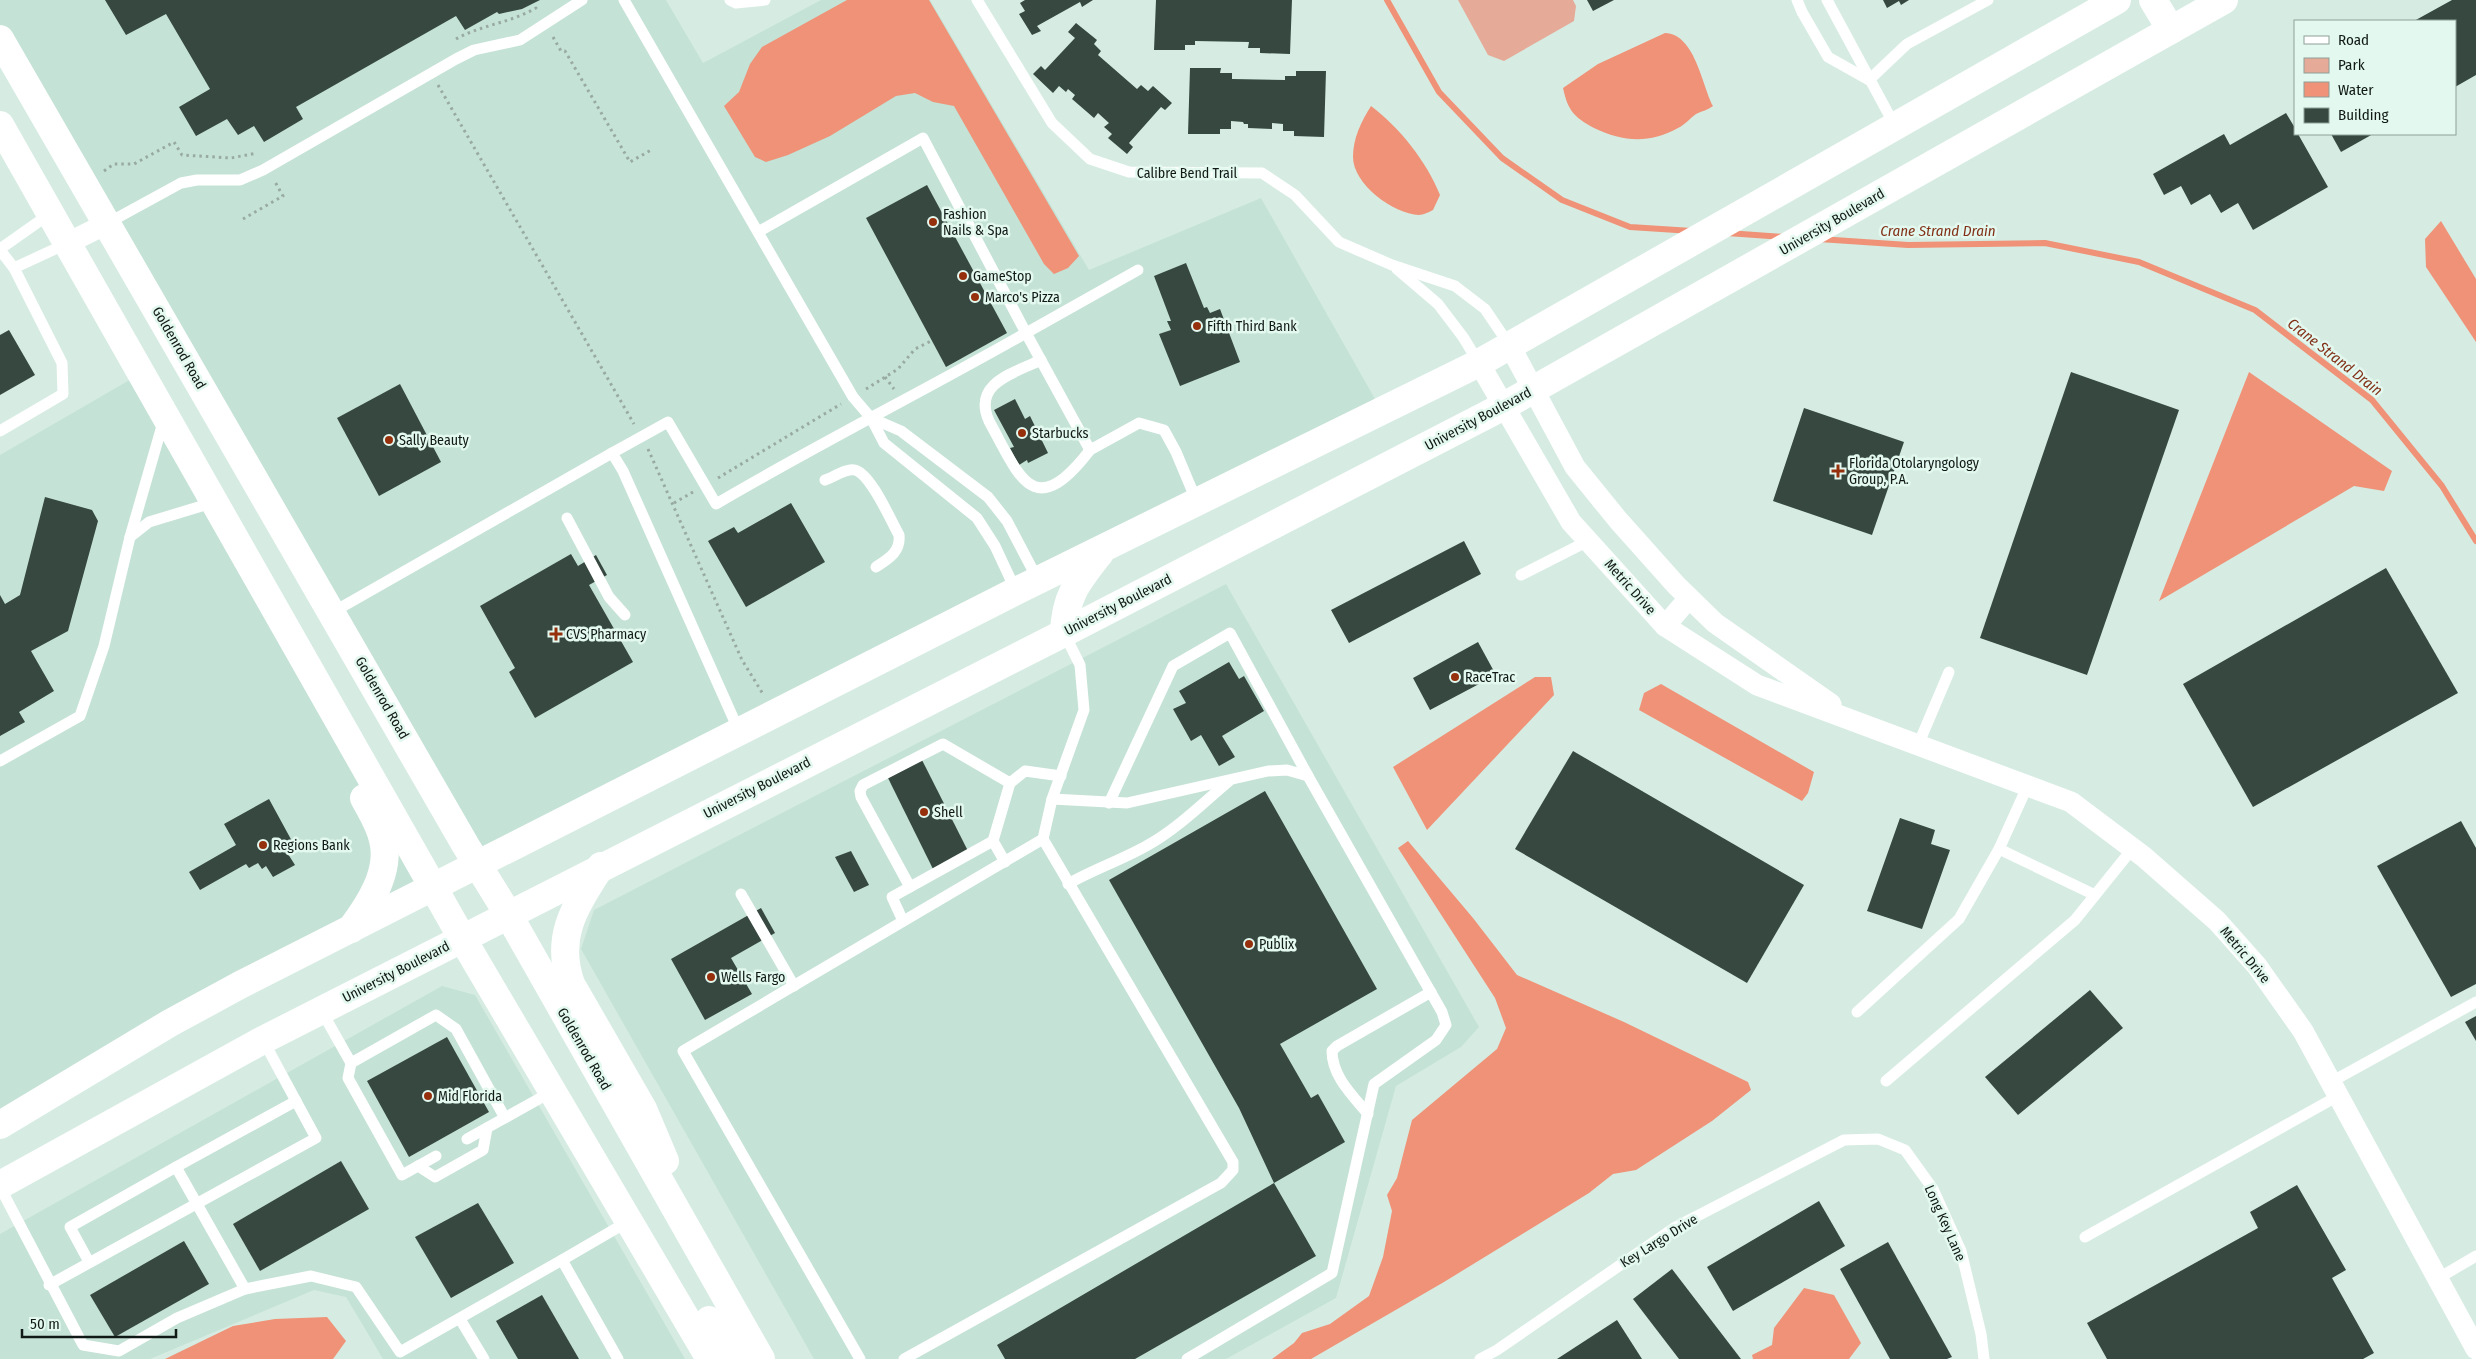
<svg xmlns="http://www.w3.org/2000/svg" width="2476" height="1359" viewBox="0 0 2476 1359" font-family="'Fira Sans Condensed',sans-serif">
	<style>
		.built { fill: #c4e2d5 }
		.green { fill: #e5aa98 }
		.water { fill: #ef9277 }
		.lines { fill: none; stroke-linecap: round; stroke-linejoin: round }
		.stream { stroke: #ef9277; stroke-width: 6 }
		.building { fill: #364840 }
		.path { stroke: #98aaa2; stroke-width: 3; stroke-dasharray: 2.5 4; stroke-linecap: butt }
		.service { stroke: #fff; stroke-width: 11 }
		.minor { stroke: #fff; stroke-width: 21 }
		.tertiary { stroke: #fff; stroke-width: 28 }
		.secondary { stroke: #fff; stroke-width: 28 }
		.poi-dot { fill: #952f0c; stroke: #e3f9ef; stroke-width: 2 }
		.labels { text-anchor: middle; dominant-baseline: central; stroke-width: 5; stroke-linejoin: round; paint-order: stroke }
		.street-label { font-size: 14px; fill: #111916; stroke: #e3f9ef }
		.poi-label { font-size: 14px; fill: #111916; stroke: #e3f9ef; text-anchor: start }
		.water-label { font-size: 15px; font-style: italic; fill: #823017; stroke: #e3f9ef }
	</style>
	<rect width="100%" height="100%" fill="#d6ece2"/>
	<g class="built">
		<polygon points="0,0 666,0 703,63 821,0 930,0 1089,270 1261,198 1379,406 479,863 0,31"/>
		<polygon points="133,378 431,886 0,1129 0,455"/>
		<polygon points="1226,584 1479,1027 1461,1047 1396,1086 1336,1298 1226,1359 814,1359 581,949 594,910"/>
		<polygon points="442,986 475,995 685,1359 383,1359 346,1297 314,1290 150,1359 0,1359 0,1234"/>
	</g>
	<polygon class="green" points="1458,0 1573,0 1576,6 1574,21 1504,61 1488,55"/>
	<g class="water">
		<polygon points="847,0 929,0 1079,256 1068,268 1054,274 1044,264 954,106 933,102 915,93 896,96 830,136 788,155 766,162 755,157 724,106 739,92 750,64 762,47"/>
		<path d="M1665,33C1695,34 1702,85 1713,106C1708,110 1702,111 1696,114C1690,118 1685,125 1678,128C1649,144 1623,142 1594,128C1574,117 1568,111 1563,88L1598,64Z"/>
		<path d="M1371,106C1400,128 1426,161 1440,195L1433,210C1429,212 1423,215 1419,215C1393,214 1353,184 1353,157C1353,138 1361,122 1371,106Z"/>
		<polygon points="2441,221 2476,279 2476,342 2426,267 2425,239"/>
		<polygon points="2249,372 2392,471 2384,491 2354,486 2159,601"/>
		<polygon points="1535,677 1551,677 1554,695 1427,830 1393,767"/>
		<polygon points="1661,684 1814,772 1808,793 1802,801 1639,710 1644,693"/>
		<polygon points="1408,841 1473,918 1517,975 1624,1022 1748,1082 1751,1090 1712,1121 1636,1170 1613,1174 1589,1193 1444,1282 1311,1359 1272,1359 1294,1343 1302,1333 1330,1324 1369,1296 1383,1257 1392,1211 1387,1195 1397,1178 1412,1120 1497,1049 1506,1028 1495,998 1398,848"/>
		<polygon points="1804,1288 1834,1295 1861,1343 1849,1359 1753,1359 1752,1355 1772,1345 1774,1328"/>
		<polygon points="327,1317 346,1341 333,1359 165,1359 233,1326 275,1319"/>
	</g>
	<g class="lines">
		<g class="stream">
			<polyline points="1387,0 1439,92 1502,158 1562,200 1630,227 1692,231"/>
			<polyline points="1727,233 1784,237"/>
			<polyline points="1819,239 1908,245 2045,243 2139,262 2255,310 2372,400 2442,486 2476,541"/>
		</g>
	</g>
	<g class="building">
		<polygon points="105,0 540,0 522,9 499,14 497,12 465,30 456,16 296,107 303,119 264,142 254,126 238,135 227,119 196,136 179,107 210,89 166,14 126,35"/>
		<polygon points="1025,0 1093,0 1082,7 1080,2 1037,26 1041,31 1032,35 1019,14 1025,11 1020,3"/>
		<polygon points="1156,0 1292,0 1290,54 1260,53 1260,48 1248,48 1249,42 1195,41 1195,45 1185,45 1185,50 1154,50"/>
		<polygon points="1587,0 1614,0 1593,11"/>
		<polygon points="1883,0 1909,0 1901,5 1899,1 1887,8"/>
		<polygon points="2452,0 2476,0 2476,75 2455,87 2455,21 2414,21"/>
		<polygon points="1076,23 1097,40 1094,44 1101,51 1098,55 1137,89 1141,85 1148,91 1153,86 1172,103 1165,110 1161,107 1129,143 1133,147 1127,154 1108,138 1112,134 1104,127 1109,123 1098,113 1094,118 1072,99 1075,95 1068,89 1066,92 1059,86 1053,93 1033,74 1041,66 1045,70 1075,38 1068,32"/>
		<polygon points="1190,68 1221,68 1220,73 1232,73 1232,79 1285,80 1285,76 1296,76 1296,71 1326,71 1324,137 1294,136 1294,131 1283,131 1283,124 1272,123 1272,129 1248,128 1248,124 1244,124 1243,122 1231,121 1231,129 1220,129 1220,134 1188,134"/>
		<polygon points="2286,113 2295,128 2295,134 2298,134 2328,187 2253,230 2238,203 2221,213 2210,194 2191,205 2181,186 2164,195 2153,174 2224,134 2230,145"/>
		<polygon points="2331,134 2373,134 2341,152"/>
		<polygon points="927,185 1007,333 946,367 866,218"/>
		<polygon points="1186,263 1204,308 1207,307 1210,313 1220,309 1240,362 1180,386 1159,334 1171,330 1167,321 1171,321 1154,276"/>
		<polygon points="9,330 35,375 0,395 0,335"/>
		<polygon points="2071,372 2179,410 2087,675 1980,638"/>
		<polygon points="400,384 441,462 379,496 337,418"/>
		<polygon points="1015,399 1025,419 1030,416 1048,453 1028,463 1027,460 1019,465 1010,448 1014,447 994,410"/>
		<polygon points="1804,408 1904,442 1872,535 1773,501"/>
		<polygon points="45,497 92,510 98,521 68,631 31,651 54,691 19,712 25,722 0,736 0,595 5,604 20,595"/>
		<polygon points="791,503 825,562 746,607 708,541 734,527 738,533"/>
		<polygon points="1464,541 1481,574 1349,643 1331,610"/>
		<polygon points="571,554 578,566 596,555 607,575 589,585 633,662 535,718 509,672 515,668 480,606"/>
		<polygon points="2386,568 2458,693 2253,807 2183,684"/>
		<polygon points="1478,642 1496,675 1430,710 1413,678"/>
		<polygon points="1229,662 1239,679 1244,676 1264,711 1222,736 1235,757 1219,766 1201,735 1191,741 1173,709 1186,703 1179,691"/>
		<polygon points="1573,751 1804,885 1747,983 1515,849"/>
		<polygon points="922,760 968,851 933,869 888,778"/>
		<polygon points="1265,791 1377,989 1280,1044 1311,1098 1318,1094 1345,1142 1274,1183 1316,1256 1135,1359 1005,1359 997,1345 1274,1183 1239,1108 1109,880"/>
		<polygon points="269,799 293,843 290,845 293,851 288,854 295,865 273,877 266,866 262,869 258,863 249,868 246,864 200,890 189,872 236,845 224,824"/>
		<polygon points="1900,818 1935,830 1931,844 1950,850 1922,929 1867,911"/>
		<polygon points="2461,821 2476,848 2476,984 2451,997 2377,866"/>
		<polygon points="851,851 869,885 854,892 835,857"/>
		<polygon points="761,908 775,933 731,958 752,994 705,1020 671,959"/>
		<polygon points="2090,990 2123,1028 2018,1115 1985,1077"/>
		<polygon points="2476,1016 2476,1041 2465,1022"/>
		<polygon points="447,1037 489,1112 409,1157 367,1081"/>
		<polygon points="341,1161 369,1209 260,1271 233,1224"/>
		<polygon points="2297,1185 2346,1270 2332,1278 2374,1353 2363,1359 2107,1359 2087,1323 2258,1228 2250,1212"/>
		<polygon points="1819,1201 1845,1246 1733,1311 1707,1267"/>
		<polygon points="478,1203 514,1263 451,1298 415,1237"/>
		<polygon points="184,1241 209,1284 115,1337 90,1295"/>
		<polygon points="1888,1242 1952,1357 1947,1359 1890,1359 1840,1269"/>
		<polygon points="1672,1269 1741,1359 1679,1359 1633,1299"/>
		<polygon points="542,1295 579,1359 518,1359 496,1321"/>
		<polygon points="1617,1320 1642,1359 1557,1359"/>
	</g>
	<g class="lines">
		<g class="path">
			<polyline points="553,37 561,51 565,51 630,162 651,150"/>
			<path d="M456,39C481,25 510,23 536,8L537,10"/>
			<polyline points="438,85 634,424"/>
			<polyline points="104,171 114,164 134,164 174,142 182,155 231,158 257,153"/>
			<polyline points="243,219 283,196 274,180"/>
			<polyline points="885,377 894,389"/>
			<polyline points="866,389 898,369 915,349 931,341"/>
			<polyline points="648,449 742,660 763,694"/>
			<polyline points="718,478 841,404"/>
			<polyline points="674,503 693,492"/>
		</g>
		<g class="service">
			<polyline points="624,0 853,397 871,418 884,443 977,518 995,546 1016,591"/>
			<polyline points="730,0 736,3 765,0"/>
			<polyline points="977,0 1052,123 1090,159 1129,172 1262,173 1295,195 1339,242 1392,265 1455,286 1485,309 1510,346"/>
			<polyline points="1797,0 1802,12 1828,57 1869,80"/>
			<polyline points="1827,0 1895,126"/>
			<polyline points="1869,80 1907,44 1988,0"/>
			<polyline points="106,224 181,183 197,180 240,180 263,170 456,59 474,50 520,40 582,0"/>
			<polyline points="0,249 51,213"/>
			<polyline points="0,250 14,268 62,363 63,394 0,431"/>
			<polyline points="14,268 68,243"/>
			<polyline points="1397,269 1438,304 1463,337 1479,363"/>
			<polyline points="1138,270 1026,333 1090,450 1139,423 1164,430 1176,452 1197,502"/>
			<path d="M1041,360C1014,373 972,383 989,421C1020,478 1034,523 1090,450"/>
			<polyline points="871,418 901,431 988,497 1007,521 1038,580"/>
			<path d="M825,480C834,477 846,468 855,470C871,474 891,521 899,535C901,552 888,559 876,567"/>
			<polyline points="567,518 609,597 625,615"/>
			<polyline points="130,537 164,419"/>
			<polyline points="1521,575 1588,541"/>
			<polyline points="333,612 612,453"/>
			<path d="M739,731L623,471L612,453L668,422L716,504C818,444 924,391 1026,333L923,138L758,232"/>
			<polyline points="1918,745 1949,672"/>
			<polyline points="0,761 80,716 104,646 130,537 149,522 215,502"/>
			<polyline points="1052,799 1127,803 1268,771 1287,770 1308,776 1442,1012 1446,1025 1436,1040 1374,1084 1332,1273 1187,1359"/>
			<polyline points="1109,803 1173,666 1230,633 1308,776"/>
			<polyline points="1999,849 2028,785"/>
			<polyline points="1005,862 993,841 1010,783 1025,771 1061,776"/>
			<path d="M1068,884C1094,869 1122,860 1148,845C1178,828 1203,803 1229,781"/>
			<polyline points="910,887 861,797 860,791 863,785 943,744 1010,783"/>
			<polyline points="741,894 794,986"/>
			<polyline points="903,921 892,897 993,841"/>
			<polyline points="321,1010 351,1063 348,1078 402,1175 436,1156"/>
			<polyline points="1857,1012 1959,919 1999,849 2095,895"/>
			<polyline points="351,1063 436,1015 456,1029 505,1118"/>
			<polyline points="1886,1081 2075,920 2133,848"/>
			<polyline points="2331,1082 2476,1002"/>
			<path d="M1368,1114C1352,1095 1332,1076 1332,1051L1337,1046L1431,992"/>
			<polyline points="467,1139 553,1091"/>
			<polyline points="418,1166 435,1177 483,1150 487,1128"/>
			<polyline points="0,1187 83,1345 119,1351 177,1318 245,1289 311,1276 356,1287 400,1352 562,1260 618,1359"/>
			<polyline points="2085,1237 2338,1096"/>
			<polyline points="562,1260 629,1221"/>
			<polyline points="89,1262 70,1227 176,1167"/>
			<polyline points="2437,1279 2476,1256"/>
			<polyline points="49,1285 316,1138 263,1040"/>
			<polyline points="245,1289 176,1167 296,1101"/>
			<polyline points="460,1319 484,1359"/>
			<polyline points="860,1359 683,1051 1043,839"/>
			<polyline points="904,1359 1221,1183 1233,1170 1233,1162 1043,839 1052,799 1084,710 1080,665 1064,633"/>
			<polyline points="1480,1359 1497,1350 1674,1228 1844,1140 1878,1139 1905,1150 1933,1189 1961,1251 1981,1334 1984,1359"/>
		</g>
		<g class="minor">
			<polyline points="68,243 106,224"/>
			<polyline points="1510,346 1575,467 1618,520 1676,585 1715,623 1831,704"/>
			<polyline points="1479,363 1571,522 1665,626 1757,685 2071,802 2144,857 2217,921 2257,966 2303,1031 2476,1349"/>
			<polyline points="1665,626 1689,598"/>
		</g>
		<g class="tertiary">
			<polyline points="2153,0 2171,30"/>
			<path d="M1064,633C1065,596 1078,581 1100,553"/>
			<polyline points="0,1125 170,1023 240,985 1016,591 1479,363 2117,0"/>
			<polyline points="0,1185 263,1040 1064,633 1504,406 2224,0"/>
		</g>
		<g class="secondary">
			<polyline points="0,39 466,846 508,914 761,1359"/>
			<polyline points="0,125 462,938 710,1359"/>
			<path d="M601,866C576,906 554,935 571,984L643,1109L665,1161"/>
			<path d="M351,929C369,905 391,872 383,840C380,825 371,811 364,798"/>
			<polyline points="709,1320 732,1359"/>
		</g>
	</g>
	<g class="poi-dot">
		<circle cx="933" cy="222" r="5"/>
		<circle cx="963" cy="276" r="5"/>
		<circle cx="975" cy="297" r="5"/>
		<circle cx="1197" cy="326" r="5"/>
		<circle cx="1022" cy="433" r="5"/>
		<circle cx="389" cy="440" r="5"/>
		<path d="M1835.5 463.5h5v5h5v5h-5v5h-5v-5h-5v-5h5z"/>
		<path d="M553.5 626.5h5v5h5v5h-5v5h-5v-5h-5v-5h5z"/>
		<circle cx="1455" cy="677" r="5"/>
		<circle cx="924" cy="812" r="5"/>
		<circle cx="263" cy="845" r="5"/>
		<circle cx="1249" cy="944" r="5"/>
		<circle cx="711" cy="977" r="5"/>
		<circle cx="428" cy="1096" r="5"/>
	</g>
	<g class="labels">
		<g class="street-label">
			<text x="1187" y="173">Calibre Bend Trail</text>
			<text transform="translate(1832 222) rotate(-30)">University Boulevard</text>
			<text transform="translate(179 348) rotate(60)">Goldenrod Road</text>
			<text transform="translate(1478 419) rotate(-28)">University Boulevard</text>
			<text transform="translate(1630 587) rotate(48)">Metric Drive</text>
			<text transform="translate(1118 605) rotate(-27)">University Boulevard</text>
			<text transform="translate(382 698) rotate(60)">Goldenrod Road</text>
			<text transform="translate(757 788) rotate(-27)">University Boulevard</text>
			<text transform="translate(2245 955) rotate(50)">Metric Drive</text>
			<text transform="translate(396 972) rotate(-27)">University Boulevard</text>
			<text transform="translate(584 1049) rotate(60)">Goldenrod Road</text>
			<text transform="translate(1945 1223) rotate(66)">Long Key Lane</text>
			<text transform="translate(1659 1241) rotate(-32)">Key Largo Drive</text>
		</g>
		<g class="poi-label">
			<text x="943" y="214">Fashion<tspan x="943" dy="16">Nails &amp; Spa</tspan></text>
			<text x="973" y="276">GameStop</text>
			<text x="985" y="297">Marco's Pizza</text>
			<text x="1207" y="326">Fifth Third Bank</text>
			<text x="1032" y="433">Starbucks</text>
			<text x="399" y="440">Sally Beauty</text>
			<text x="1849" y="463">Florida Otolaryngology<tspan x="1849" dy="16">Group, P.A.</tspan></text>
			<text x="566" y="634">CVS Pharmacy</text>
			<text x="1465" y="677">RaceTrac</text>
			<text x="934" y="812">Shell</text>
			<text x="273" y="845">Regions Bank</text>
			<text x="1259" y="944">Publix</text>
			<text x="721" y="977">Wells Fargo</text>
			<text x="438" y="1096">Mid Florida</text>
		</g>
		<g class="water-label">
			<text x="1938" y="231">Crane Strand Drain</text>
			<text transform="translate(2335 357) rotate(38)">Crane Strand Drain</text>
		</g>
	</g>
	<rect x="2294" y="20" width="162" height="115" fill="#e3f9ef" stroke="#8f9f98"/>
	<rect x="2304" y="36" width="25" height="8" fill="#ffffff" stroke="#8f9f98"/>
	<text x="2338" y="45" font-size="15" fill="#111916">Road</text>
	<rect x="2304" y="58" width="25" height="15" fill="#e5aa98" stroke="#8f9f98"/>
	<text x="2338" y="70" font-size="15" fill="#111916">Park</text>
	<rect x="2304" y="82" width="25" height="15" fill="#ef9277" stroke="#8f9f98"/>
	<text x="2338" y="95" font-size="15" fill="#111916">Water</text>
	<rect x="2304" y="108" width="25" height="15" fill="#364840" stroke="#8f9f98"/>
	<text x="2338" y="120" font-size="15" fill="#111916">Building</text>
	<path d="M22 1329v8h154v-8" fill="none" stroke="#111916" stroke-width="2.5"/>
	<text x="30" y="1329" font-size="15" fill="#111916" stroke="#e3f9ef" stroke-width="4" paint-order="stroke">50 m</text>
</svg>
